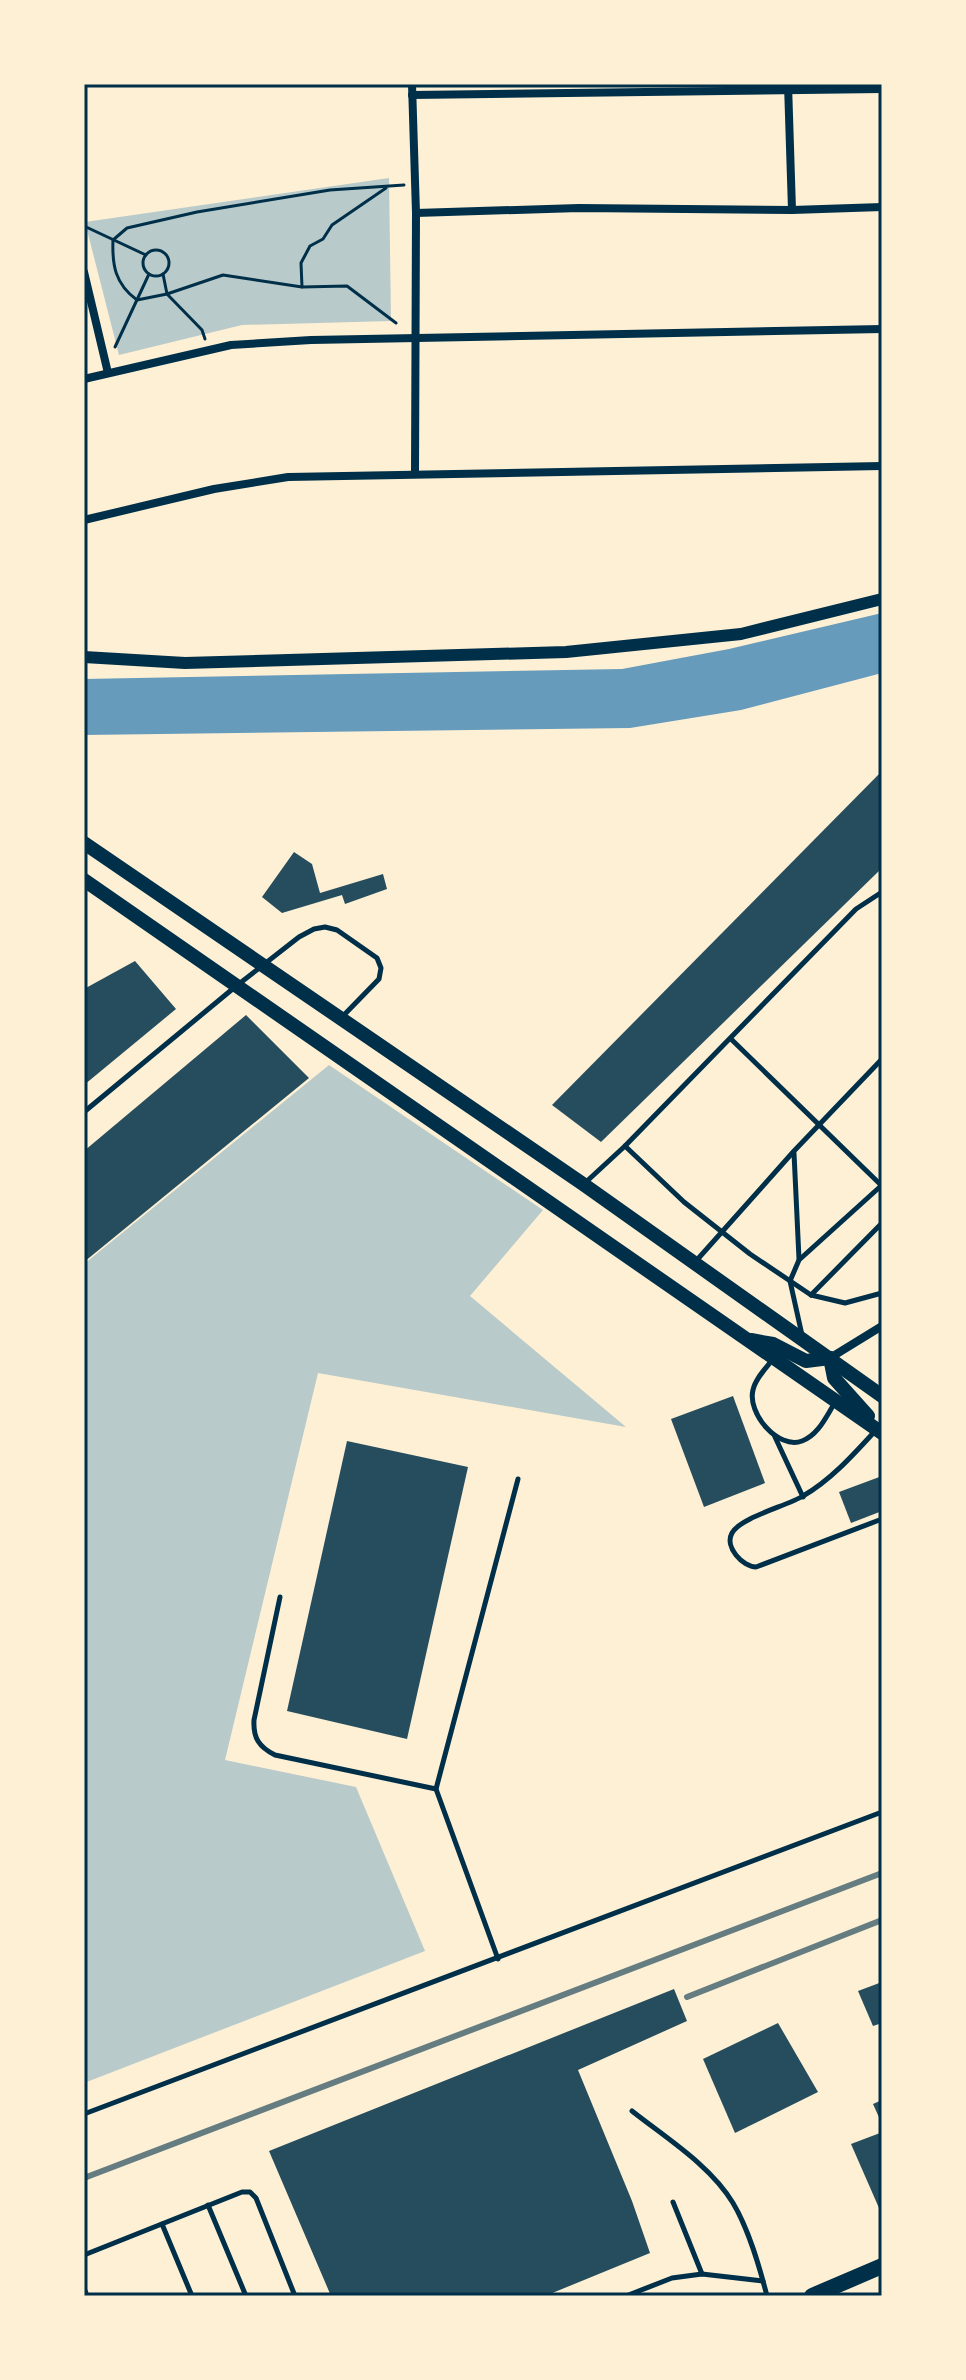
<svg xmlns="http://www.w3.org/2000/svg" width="966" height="2380" viewBox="0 0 966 2380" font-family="Ubuntu,sans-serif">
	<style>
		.green { fill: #b9caca }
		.water { fill: #669bbc }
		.building { fill: #264d5e }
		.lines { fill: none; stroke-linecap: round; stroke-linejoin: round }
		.path { stroke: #003049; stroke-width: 3 }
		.service { stroke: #003049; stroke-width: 5 }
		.minor { stroke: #003049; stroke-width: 8 }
		.tertiary { stroke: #003049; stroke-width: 12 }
		.secondary { stroke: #003049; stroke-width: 14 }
		.primary { stroke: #003049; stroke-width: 16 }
		.rail { stroke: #657d81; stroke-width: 6 }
		.neatline { fill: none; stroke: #003049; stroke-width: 3 }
	</style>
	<rect width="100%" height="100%" fill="#fdf0d5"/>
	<g class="green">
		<polygon points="389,178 391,321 242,325 119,355 85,222"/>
		<polygon points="329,1065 543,1210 470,1296 626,1427 318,1373 225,1760 356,1787 425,1951 84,2083 84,1264"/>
	</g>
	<polygon class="water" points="882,613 882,673 741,710 630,728 84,735 84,679 622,669 729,649"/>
	<g class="building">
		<polygon points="882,771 882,868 601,1142 552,1105"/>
		<polygon points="294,852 312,864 320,893 383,874 387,889 345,904 342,895 282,913 262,897"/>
		<polygon points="135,961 176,1009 84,1085 84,989"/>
		<polygon points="246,1015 309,1078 84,1262 84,1151"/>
		<polygon points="733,1396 765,1483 704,1507 671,1419"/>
		<polygon points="347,1441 468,1467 407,1739 287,1711"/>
		<polygon points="882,1476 882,1511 851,1523 839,1492"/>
		<polygon points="882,1982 882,2023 873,2026 858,1991"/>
		<polygon points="674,1989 687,2021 578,2070 632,2201 650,2253 545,2296 331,2296 269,2151"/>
		<polygon points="778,2023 818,2092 735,2133 703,2059"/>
		<polygon points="882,2100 882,2124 873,2104"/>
		<polygon points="880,2133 882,2207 879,2208 851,2144"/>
	</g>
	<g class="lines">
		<g class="path">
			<polyline points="84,226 146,255"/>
			<circle cx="156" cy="263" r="13"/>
			<polyline points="163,274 167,294 202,330 205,339"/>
			<polyline points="302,287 301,263 310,246 323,239 332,225 386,188"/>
			<path d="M396,323L347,286L302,287L223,275L167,294L137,300C115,284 112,265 113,240L127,228L197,212L330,190L404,185"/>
			<polyline points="115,347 149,274"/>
		</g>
		<g class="service">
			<polyline points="731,1039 882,1186"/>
			<polyline points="84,1112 235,987 299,937 314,929 325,927 337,930 377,958 381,968 379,979 341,1018"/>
			<polyline points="625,1146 684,1202 750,1254 811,1295 845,1303 882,1293"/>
			<polyline points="794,1153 799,1259"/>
			<polyline points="586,1182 625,1146 856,909 882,892"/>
			<polyline points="696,1261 794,1151 882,1059"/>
			<polyline points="811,1295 882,1223"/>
			<polyline points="802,1335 790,1281 799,1260 882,1185"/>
			<path d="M773,1359C766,1368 755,1379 753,1390C747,1413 778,1450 802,1441C818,1435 826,1417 834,1404"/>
			<path d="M876,1430C854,1454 831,1480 803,1496C787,1506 741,1517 732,1533C724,1547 743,1567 756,1567L882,1519"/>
			<polyline points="775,1437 803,1497"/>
			<path d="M280,1597L254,1720C253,1738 259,1747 275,1755L436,1789"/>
			<polyline points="498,1959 436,1789 518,1479"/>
			<path d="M632,2111C666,2138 710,2165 733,2203C749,2230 759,2265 767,2296"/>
			<polyline points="84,2114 882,1812"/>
			<polyline points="673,2202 702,2274"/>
			<polyline points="208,2205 246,2296"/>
			<polyline points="162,2224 192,2296"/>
			<polyline points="84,2255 242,2192 250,2192 256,2198 295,2296"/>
			<polyline points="84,2288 87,2296"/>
			<polyline points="626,2296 672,2278 702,2274 763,2281"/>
		</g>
		<g class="minor">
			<polyline points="412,84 416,213 415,473"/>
			<polyline points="788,84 792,210"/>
			<polyline points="412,95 882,89"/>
			<polyline points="416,213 579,208 792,210 882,207"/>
			<polyline points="84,272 108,373"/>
			<polyline points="84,379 231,345 311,340 882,329"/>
			<polyline points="84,520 214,489 288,477 882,466"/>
			<polyline points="830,1358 882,1326"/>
		</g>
		<polyline class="tertiary" points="84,657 185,663 566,652 741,634 882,599"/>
		<g class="secondary">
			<polyline points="84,843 583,1184 882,1396"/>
			<polyline points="84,880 882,1433"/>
			<polyline points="751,1340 773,1344 806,1361 830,1358"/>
			<polyline points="830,1358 834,1378 868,1416"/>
		</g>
		<polyline class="primary" points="812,2296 882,2266"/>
		<g class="rail">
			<polyline points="687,1997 882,1920"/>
			<polyline points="84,2178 882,1873"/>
		</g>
	</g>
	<rect width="966" height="2380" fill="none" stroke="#fdf0d5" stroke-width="172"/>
	<rect x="86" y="86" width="794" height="2208" class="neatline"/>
</svg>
